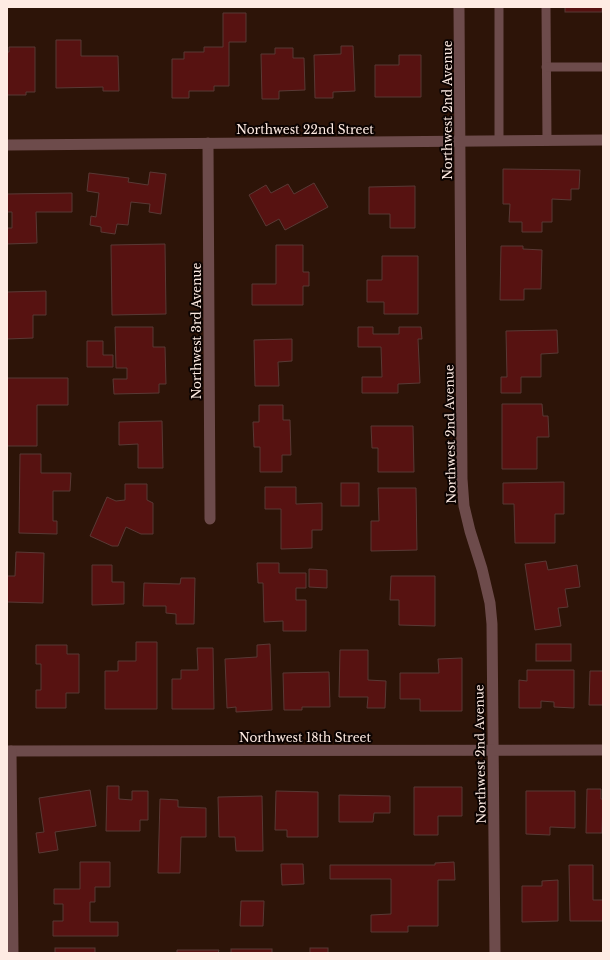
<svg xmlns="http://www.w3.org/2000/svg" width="610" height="960" viewBox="0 0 610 960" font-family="'Libre Baskerville',serif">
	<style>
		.building { fill: #571211; stroke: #593935 }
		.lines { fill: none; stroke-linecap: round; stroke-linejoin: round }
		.service { stroke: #6d4b4b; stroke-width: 9 }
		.minor { stroke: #6d4b4b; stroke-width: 11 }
		.labels { text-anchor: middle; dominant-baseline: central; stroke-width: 4; stroke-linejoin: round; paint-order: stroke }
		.street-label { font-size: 12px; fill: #feebe3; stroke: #0d0402 }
	</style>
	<rect width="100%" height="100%" fill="#2d1408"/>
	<g class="building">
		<rect x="565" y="7" width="37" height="5"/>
		<polygon points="223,13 246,13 246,42 229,42 229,86 214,86 214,91 189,91 189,98 172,98 172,59 184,59 184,52 204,52 204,47 223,47"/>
		<polygon points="56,40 81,40 81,56 118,56 119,91 103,91 103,87 56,88"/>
		<polygon points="341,46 353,46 355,91 333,92 333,98 315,98 314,55 341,54"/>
		<polygon points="9,47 35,47 35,92 26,92 26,95 7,95 7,52 9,52"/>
		<polygon points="275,48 293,48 293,58 304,58 305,90 279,91 279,99 262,99 261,54 275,54"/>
		<polygon points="399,55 421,55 421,97 375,97 375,65 399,65"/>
		<polygon points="503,169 580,170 579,189 571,189 571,200 552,199 552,222 542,222 542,232 522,232 522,222 509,222 510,204 503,204"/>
		<polygon points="150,172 166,174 161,214 149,212 150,204 131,202 128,225 117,224 115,234 101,232 101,227 90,225 91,216 96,217 99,193 87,191 89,173 129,178 128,182 148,185"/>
		<polygon points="314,183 328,207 285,230 279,219 266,226 249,195 266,185 271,193 288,184 294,194"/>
		<polygon points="415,186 415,228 390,228 390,214 369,214 369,187"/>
		<polygon points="72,193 72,212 36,212 37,243 7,244 7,228 12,228 12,212 7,212 7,194"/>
		<polygon points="165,244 166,314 112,315 111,245"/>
		<polygon points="276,245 303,245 303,272 309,272 309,286 303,286 303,305 252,305 252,284 276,284"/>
		<polygon points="501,246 523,246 523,249 542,250 541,289 524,289 524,300 500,300"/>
		<polygon points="382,256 418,256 418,314 384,314 384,302 367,302 367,280 382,280"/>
		<polygon points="46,291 46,315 33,315 33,338 7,339 7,292"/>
		<polygon points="115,327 153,327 153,347 165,347 166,384 159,384 159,393 114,394 113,379 127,379 127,368 116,368"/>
		<polygon points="358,327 373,327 373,334 399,334 399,327 421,327 422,339 418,339 420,383 398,384 398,393 362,393 362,377 382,377 381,347 358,347"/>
		<polygon points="557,330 558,353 541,354 541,377 521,377 521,393 501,393 501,377 507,377 506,331"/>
		<polygon points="292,339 292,361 278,362 279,386 255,386 254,340"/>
		<polygon points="87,341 103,341 103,355 113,355 113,367 87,367"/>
		<polygon points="7,378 68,378 68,405 37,405 37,446 7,446"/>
		<polygon points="502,404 542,404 543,416 548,416 549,437 537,437 537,469 502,469"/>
		<polygon points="259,405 283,405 283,420 290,420 291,455 282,455 282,472 260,472 260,447 254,447 253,422 259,422"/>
		<polygon points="162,421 163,468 138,468 138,444 119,445 119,422"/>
		<polygon points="371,426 413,426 414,472 378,472 378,448 372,448"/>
		<polygon points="20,454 41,454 41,473 71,473 70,491 53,491 53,521 57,521 57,534 19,533"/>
		<polygon points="564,482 564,514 555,514 555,543 515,543 514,504 503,504 503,483"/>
		<rect x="341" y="483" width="18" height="23"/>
		<polygon points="125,484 147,484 147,500 153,503 153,534 141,534 126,527 118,546 112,546 90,536 107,497 116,501 125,500"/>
		<polygon points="265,487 296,487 296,504 322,503 322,530 312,530 312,548 281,549 281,509 265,509"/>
		<polygon points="378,488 416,488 417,550 371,551 371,521 379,521"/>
		<polygon points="16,552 44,553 43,603 7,602 7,576 15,576"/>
		<polygon points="546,561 548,570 577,565 580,587 565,589 568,607 558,608 561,626 535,630 525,564"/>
		<polygon points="257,563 279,563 279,573 306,573 306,588 296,588 296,600 306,600 306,631 283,631 283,621 264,622 263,583 258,583"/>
		<polygon points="92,565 112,565 112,582 124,582 124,604 92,605"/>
		<polygon points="309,569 327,570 327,588 309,587"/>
		<polygon points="391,576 435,576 435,626 399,625 399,600 390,600"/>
		<polygon points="181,578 195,578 194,624 176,624 176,614 166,613 166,606 143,606 144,583 180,584"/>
		<polygon points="136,642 157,642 157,709 105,709 105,671 118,671 118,661 136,661"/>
		<polygon points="270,644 272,710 236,712 236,707 227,708 225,659 257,657 257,645"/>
		<rect x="536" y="644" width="35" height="17"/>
		<polygon points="36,645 67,645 67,654 79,654 79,693 66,693 66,708 36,708 36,690 41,690 41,664 36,664"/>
		<polygon points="197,648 213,648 214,709 172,709 172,679 181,679 181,670 198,670"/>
		<polygon points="340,650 368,650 368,680 386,681 385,708 367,708 368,697 339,697"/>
		<polygon points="462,658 462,711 420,711 420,699 400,699 400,673 439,673 438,659"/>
		<polygon points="527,670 574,670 574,708 554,707 554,702 541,701 541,708 519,708 519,680 527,681"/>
		<polygon points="590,671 603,671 603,705 589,705"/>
		<polygon points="329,672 330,707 302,707 302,710 284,710 283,673"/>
		<polygon points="107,786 119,786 119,799 132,800 132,791 148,791 148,820 140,820 140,831 106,831"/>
		<polygon points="414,787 462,787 462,816 438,816 438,835 414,835"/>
		<polygon points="587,789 601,789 601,799 603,799 602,833 586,833"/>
		<polygon points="90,790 96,826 55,832 58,850 39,853 36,833 44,832 39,798"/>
		<polygon points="276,791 318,792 318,837 287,837 287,830 275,830"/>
		<polygon points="526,791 575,791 575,828 550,827 550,835 526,834"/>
		<polygon points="339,795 390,796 390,813 374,813 373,822 339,822"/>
		<polygon points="262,796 263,851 236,851 235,837 219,837 218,797"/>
		<polygon points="160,799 178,800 178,807 206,808 206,837 181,837 180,873 158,873"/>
		<polygon points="80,862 110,862 110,887 95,887 95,902 90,902 90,922 118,922 118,936 53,936 53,921 63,921 63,904 54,904 54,889 80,889"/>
		<polygon points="454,862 455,880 438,880 438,926 408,926 408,932 371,932 371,915 391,914 391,879 330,879 330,865 435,865 435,863"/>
		<polygon points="281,864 303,864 304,884 282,885"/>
		<polygon points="569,865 593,865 593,900 603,900 603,921 570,921"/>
		<polygon points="558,880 558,921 522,922 522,886 542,886 542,881"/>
		<polygon points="241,901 264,901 263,926 240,926"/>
		<rect x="55" y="948" width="40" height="5"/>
		<rect x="310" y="948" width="18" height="5"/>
		<rect x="231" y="949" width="41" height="4"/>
		<polygon points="177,950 219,950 218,953 177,953"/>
	</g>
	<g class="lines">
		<g class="service">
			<polyline points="546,7 547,141"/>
			<polyline points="546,67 603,67"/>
			<polyline points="499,141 499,7"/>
		</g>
		<g class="minor">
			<polyline points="459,7 462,479 464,506 470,531 482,569 490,603 492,624 495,953"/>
			<polyline points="208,143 210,519"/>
			<polyline points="7,145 603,140"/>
			<polyline points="7,751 603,750"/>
			<polyline points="11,751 13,953"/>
		</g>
	</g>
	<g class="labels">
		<g class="street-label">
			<text transform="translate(447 110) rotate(-90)">Northwest 2nd Avenue</text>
			<text x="305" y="129">Northwest 22nd Street</text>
			<text transform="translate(196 331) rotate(-90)">Northwest 3rd Avenue</text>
			<text transform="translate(450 434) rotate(-91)">Northwest 2nd Avenue</text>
			<text x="305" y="737">Northwest 18th Street</text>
			<text transform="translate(480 754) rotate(-91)">Northwest 2nd Avenue</text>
		</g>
	</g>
	<rect width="610" height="960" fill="none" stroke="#feebe3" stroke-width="16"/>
</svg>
